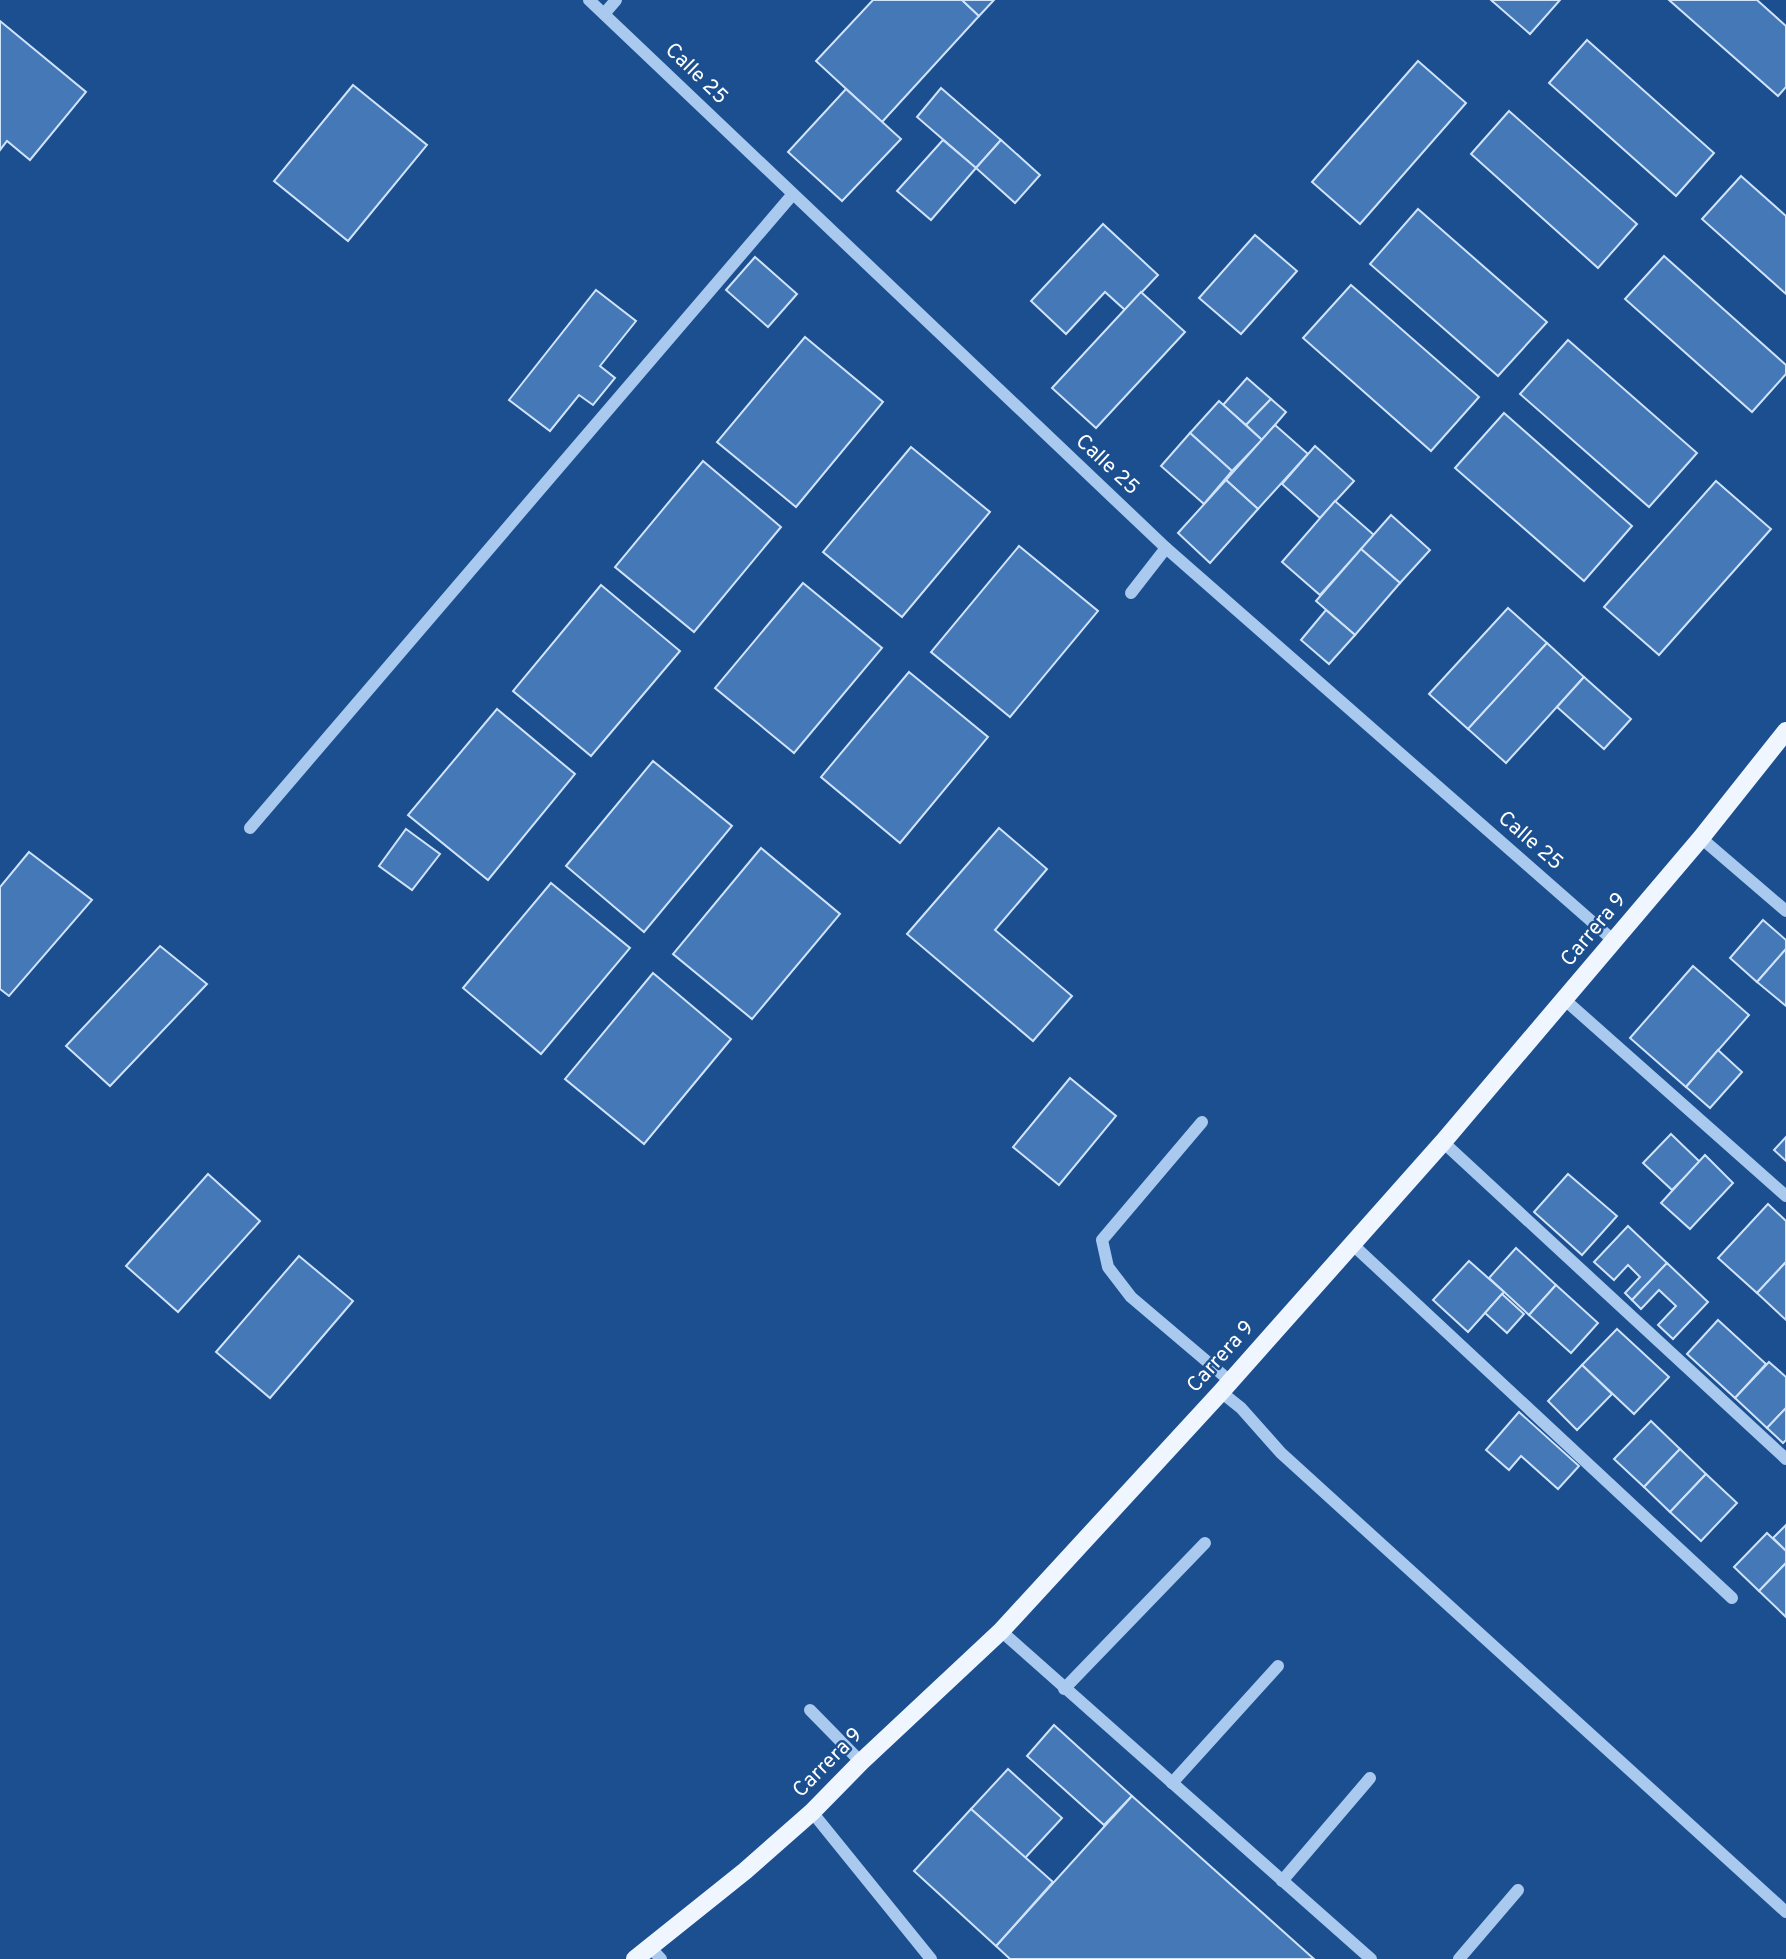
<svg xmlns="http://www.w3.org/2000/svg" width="1786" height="1959" viewBox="0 0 1786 1959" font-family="Overpass,sans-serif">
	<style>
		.building { fill: #4478b7; stroke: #cfe3fa; stroke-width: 2 }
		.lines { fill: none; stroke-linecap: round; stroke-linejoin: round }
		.minor { stroke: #a9c9ee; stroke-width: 12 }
		.major { stroke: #f0f6ff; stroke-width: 18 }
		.labels { text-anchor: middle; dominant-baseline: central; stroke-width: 5; stroke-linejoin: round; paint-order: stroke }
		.street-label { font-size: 21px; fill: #fff; stroke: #1b4f8f }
	</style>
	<rect width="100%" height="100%" fill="#1b4f8f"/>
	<g class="building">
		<polygon points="873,0 962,0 979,16 882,122 816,61"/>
		<polygon points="962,0 994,0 979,16"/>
		<polygon points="1491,0 1560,0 1530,34"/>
		<polygon points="1669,0 1757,0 1786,26 1786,87 1778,96"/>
		<polygon points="0,21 86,92 30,160 7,141 0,150"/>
		<polygon points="1587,40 1714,153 1676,196 1549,83"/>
		<polygon points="1418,61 1466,103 1360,224 1312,182"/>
		<polygon points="353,85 427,145 348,241 274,181"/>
		<polygon points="941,88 1001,140 976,168 917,117"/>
		<polygon points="846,89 901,139 842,201 788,152"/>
		<polygon points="1509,111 1637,224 1598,268 1471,154"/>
		<polygon points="943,140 976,168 931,220 897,191"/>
		<polygon points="1001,140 1040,175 1015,203 976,168"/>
		<polygon points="1741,176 1786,216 1786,294 1702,219"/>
		<polygon points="1418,209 1547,322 1498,376 1370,264"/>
		<polygon points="1103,224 1158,275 1125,310 1105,292 1066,334 1031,301"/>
		<polygon points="1255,235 1297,271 1241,334 1199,298"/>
		<polygon points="1664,256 1786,365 1786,374 1752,412 1625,299"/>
		<polygon points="755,257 797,294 768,327 726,290"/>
		<polygon points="1351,285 1479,397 1431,451 1303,338"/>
		<polygon points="596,290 636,321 600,366 615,378 593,405 579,395 550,431 509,400"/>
		<polygon points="1141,292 1185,332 1096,428 1052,388"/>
		<polygon points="805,337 883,402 796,507 717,442"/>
		<polygon points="1568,340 1697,453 1649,507 1520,394"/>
		<polygon points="1247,378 1271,399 1246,425 1223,405"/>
		<polygon points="1271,399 1286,412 1262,440 1246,425"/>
		<polygon points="1219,401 1262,440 1232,471 1190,433"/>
		<polygon points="1504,413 1632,526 1584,581 1455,468"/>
		<polygon points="1275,425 1308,454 1258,509 1226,480"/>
		<polygon points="1190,433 1232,471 1204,504 1161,466"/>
		<polygon points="1315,446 1354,481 1320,518 1282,484"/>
		<polygon points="911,447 990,512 902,617 823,552"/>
		<polygon points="703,461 781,527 694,632 615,567"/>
		<polygon points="1226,480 1258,509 1210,563 1178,533"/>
		<polygon points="1716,481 1771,529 1659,655 1604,607"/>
		<polygon points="1335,501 1374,535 1320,595 1282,562"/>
		<polygon points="1391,515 1430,550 1400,583 1361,549"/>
		<polygon points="1019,546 1098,611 1010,717 931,652"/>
		<polygon points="1361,549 1400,583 1355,635 1316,601"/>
		<polygon points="803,583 882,648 794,753 715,688"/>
		<polygon points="601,585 680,651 591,756 513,691"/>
		<polygon points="1508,608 1547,643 1468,729 1429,694"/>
		<polygon points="1326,610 1355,635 1329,664 1301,640"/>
		<polygon points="1547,643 1584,677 1506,763 1468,729"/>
		<polygon points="909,672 988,737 900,843 821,777"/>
		<polygon points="1584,677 1631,719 1604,749 1557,707"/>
		<polygon points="497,709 575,774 488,880 408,815"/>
		<polygon points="653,761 732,826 644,932 566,866"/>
		<polygon points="999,828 1047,869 995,930 1072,996 1033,1041 907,934"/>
		<polygon points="406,829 440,854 412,890 379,866"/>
		<polygon points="761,848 840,914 752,1019 673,954"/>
		<polygon points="29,852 92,900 9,996 0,989 0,887"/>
		<polygon points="551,883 630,948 541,1054 463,988"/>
		<polygon points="1763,920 1786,940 1786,949 1757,982 1730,958"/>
		<polygon points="160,946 207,984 110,1086 66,1046"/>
		<polygon points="1786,949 1786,1006 1757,982"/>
		<polygon points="1693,966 1749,1015 1686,1087 1630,1038"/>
		<polygon points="653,973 731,1039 644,1144 565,1079"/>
		<polygon points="1718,1050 1742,1072 1710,1108 1686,1087"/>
		<polygon points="1070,1078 1116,1116 1059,1185 1013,1147"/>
		<polygon points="1671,1134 1700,1162 1672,1190 1643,1163"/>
		<polygon points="1786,1137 1786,1161 1774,1150"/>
		<polygon points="1705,1155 1733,1183 1690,1229 1661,1203"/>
		<polygon points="208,1174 260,1221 178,1312 126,1266"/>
		<polygon points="1568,1174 1617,1216 1582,1255 1534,1212"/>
		<polygon points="1768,1204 1786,1221 1786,1262 1757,1293 1718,1258"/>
		<polygon points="1628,1226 1667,1263 1632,1300 1625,1293 1640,1277 1628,1265 1614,1280 1594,1262"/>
		<polygon points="1516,1248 1556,1285 1529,1315 1489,1278"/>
		<polygon points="299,1256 353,1301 270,1398 216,1352"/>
		<polygon points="1469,1261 1504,1292 1468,1332 1433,1300"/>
		<polygon points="1786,1262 1786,1320 1757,1293"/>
		<polygon points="1667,1263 1708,1302 1673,1339 1658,1325 1676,1306 1659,1290 1641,1309 1632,1300"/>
		<polygon points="1556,1285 1598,1323 1571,1353 1529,1315"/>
		<polygon points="1502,1294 1524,1314 1507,1333 1485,1313"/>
		<polygon points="1718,1320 1766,1364 1735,1398 1687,1354"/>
		<polygon points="1617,1329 1669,1377 1634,1414 1582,1365"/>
		<polygon points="1769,1362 1786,1377 1786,1408 1767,1428 1735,1398"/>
		<polygon points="1582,1365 1612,1394 1577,1430 1548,1401"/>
		<polygon points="1786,1408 1786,1440 1783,1443 1767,1428"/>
		<polygon points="1519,1412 1579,1466 1558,1489 1521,1456 1509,1470 1486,1450"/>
		<polygon points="1651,1421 1680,1449 1644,1487 1614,1459"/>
		<polygon points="1680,1449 1706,1474 1670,1512 1644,1487"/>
		<polygon points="1706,1474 1737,1503 1701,1541 1670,1512"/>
		<polygon points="1786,1525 1786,1551 1773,1538"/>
		<polygon points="1767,1533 1786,1551 1786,1563 1759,1591 1734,1567"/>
		<polygon points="1786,1563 1786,1617 1759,1591"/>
		<polygon points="1054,1725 1132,1796 1104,1825 1027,1756"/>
		<polygon points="1008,1769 1062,1818 1025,1858 971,1809"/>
		<polygon points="1132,1796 1314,1959 1010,1959 996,1946"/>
		<polygon points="971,1809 1053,1882 996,1946 914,1871"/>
	</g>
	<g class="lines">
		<g class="minor">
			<polyline points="589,0 1166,548 1614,941"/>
			<polyline points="604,14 616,0"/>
			<polyline points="1131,593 1166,548"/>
			<polyline points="250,828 793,194"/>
			<polyline points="1701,838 1786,911"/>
			<polyline points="1565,1000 1786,1196"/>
			<polyline points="1202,1122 1102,1240 1108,1267 1131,1297 1230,1381"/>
			<polyline points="1443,1142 1786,1459"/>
			<polyline points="1352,1244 1732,1598"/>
			<polyline points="1221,1392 1241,1408 1281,1453 1786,1912"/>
			<polyline points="1001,1631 1371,1959"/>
			<polyline points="1064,1689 1205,1543"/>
			<polyline points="810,1710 861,1762"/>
			<polyline points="1172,1783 1278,1666"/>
			<polyline points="812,1812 931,1959"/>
			<polyline points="1282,1881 1370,1778"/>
			<polyline points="650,1947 661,1959"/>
			<polyline points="1459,1959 1518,1890"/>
		</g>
		<polyline class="major" points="635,1959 745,1871 812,1812 861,1762 1001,1631 1221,1392 1443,1142 1701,838 1786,731"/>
	</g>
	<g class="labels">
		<g class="street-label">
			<text transform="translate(696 74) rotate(44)">Calle 25</text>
			<text transform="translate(1107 465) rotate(43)">Calle 25</text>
			<text transform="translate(1530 841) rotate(41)">Calle 25</text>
			<text transform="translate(1594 930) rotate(-50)">Carrera 9</text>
			<text transform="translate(1221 1357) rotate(-48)">Carrera 9</text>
			<text transform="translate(828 1763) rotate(-45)">Carrera 9</text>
		</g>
	</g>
</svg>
